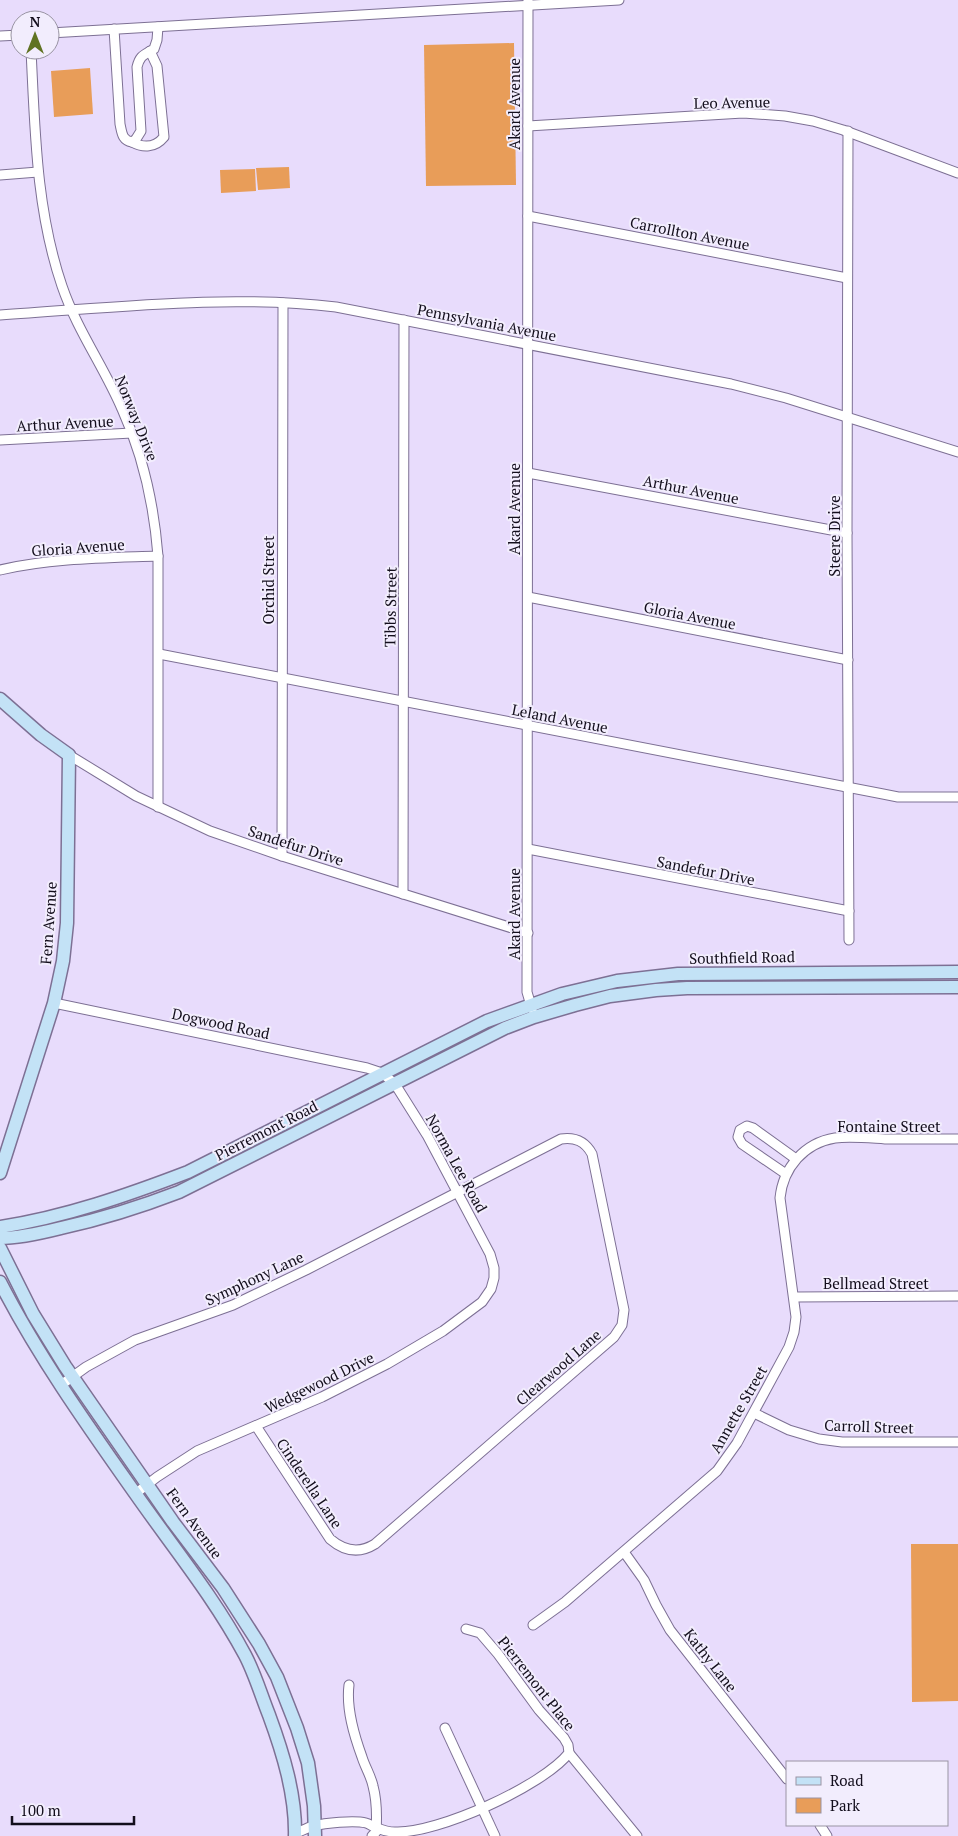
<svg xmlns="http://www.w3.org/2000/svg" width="958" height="1836" viewBox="0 0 958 1836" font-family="'PT Serif',serif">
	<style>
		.green { fill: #e89d59 }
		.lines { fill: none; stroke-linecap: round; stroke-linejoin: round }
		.street-casing { stroke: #7d7094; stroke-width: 11 }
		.secondary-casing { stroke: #7d7094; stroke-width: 15 }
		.street { stroke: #fff; stroke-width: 9 }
		.secondary { stroke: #c3e2f6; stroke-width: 12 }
		.labels { text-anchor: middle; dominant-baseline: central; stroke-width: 4; stroke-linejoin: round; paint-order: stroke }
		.street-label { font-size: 15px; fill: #130e1c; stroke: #f2edfd }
	</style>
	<rect width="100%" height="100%" fill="#e8dcfc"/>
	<g class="green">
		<polygon points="514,43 516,185 426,186 424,45"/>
		<polygon points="90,68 93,114 54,117 51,71"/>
		<polygon points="289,167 290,188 258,190 256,168"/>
		<polygon points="255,169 256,191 221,193 220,170"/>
		<polygon points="911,1544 958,1544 958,1701 912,1702"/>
	</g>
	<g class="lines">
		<g class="street-casing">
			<g id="street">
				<polyline points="528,0 527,992 532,1009"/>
				<path d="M114,29L120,124C122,133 122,140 132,142L136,139L141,131L137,67C140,55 144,55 154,49L157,40L158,27"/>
				<polyline points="50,33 619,0"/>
				<polyline points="0,36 20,35"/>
				<path d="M31,50C35,130 36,210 62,286C77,330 104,367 122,409C143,455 154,505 158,556V807"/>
				<polyline points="528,126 743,113 785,116 813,121 843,130 958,173"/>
				<polyline points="848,131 847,533 849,940"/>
				<path d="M132,142C143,148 155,148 164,137L157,66L150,51"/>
				<polyline points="0,175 38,172"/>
				<polyline points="528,216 847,278"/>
				<path d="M0,315C112,308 225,294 336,307L731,384L786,398L958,452"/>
				<polyline points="0,440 132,433"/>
				<polyline points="528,473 847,533"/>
				<path d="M0,570C52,558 105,558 158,556"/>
				<polyline points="528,597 848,660"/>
				<polyline points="159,654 883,794 898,797 958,797"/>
				<polyline points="69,755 136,796 210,831 282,856 528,933"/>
				<polyline points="528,849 849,911"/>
				<polyline points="282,856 283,303"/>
				<polyline points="403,894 404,320"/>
				<polyline points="54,1003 367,1068 382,1073 395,1084 427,1135 490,1254 494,1268 494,1278 491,1289 482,1302 443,1331 387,1364 322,1397 197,1451 157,1477 135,1494"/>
				<polyline points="786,1174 742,1144 738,1137 740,1130 747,1126 753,1128 796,1159"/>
				<polyline points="795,1297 958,1296"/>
				<path d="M61,1385L86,1367L135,1340L233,1305L306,1270L561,1139C575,1137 585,1141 592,1154L624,1310L622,1325L614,1337L375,1544C359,1554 344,1551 330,1539L256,1426"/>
				<polyline points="754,1413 789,1430 819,1439 842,1442 958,1442"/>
				<polyline points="624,1552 644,1580 656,1605 670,1630 787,1779"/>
				<path d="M533,1625L565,1602L717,1471L737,1443L789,1347L794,1332L796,1317L780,1198C783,1168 804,1143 835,1138C851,1136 869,1138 885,1139C909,1139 934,1139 958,1139"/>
				<path d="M349,1685C346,1709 354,1735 362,1757C365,1767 371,1776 373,1786C377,1801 377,1817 376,1832L372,1836"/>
				<polyline points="445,1728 495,1836"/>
				<polyline points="569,1753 637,1836"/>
				<polyline points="820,1825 827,1836"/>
				<path d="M296,1833C301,1831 307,1828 313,1826C325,1823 354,1820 366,1823C370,1824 373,1827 377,1828C382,1830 390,1832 395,1832C437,1834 543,1786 569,1753L568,1745L564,1738L539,1710L498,1654L480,1633L466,1629"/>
			</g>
		</g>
		<g class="secondary-casing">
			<g id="secondary">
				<polyline points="0,699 41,735 69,755 67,923 63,961 54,1003 0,1173"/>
				<path d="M0,1227C65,1217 128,1195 188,1172L487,1021L562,994L617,981L678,974L958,972"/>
				<path d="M0,1238C20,1238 41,1233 61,1228C102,1219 140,1207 179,1192L505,1028L534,1017L575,1005L610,996L656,990L687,988L958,987"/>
				<polyline points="0,1248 33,1314 65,1366 173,1522 223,1588 259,1644 277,1677 297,1728 308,1763 314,1806 315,1836"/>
				<path d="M0,1282C38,1356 87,1425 135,1493C172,1546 214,1597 245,1655C255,1674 261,1695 269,1715C283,1753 296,1795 295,1836"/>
			</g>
		</g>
		<use href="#street" class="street"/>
		<use href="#secondary" class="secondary"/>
	</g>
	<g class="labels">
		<g class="street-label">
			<text transform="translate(732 102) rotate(-1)">Leo Avenue</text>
			<text transform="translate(514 104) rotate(-90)">Akard Avenue</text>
			<text transform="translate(690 233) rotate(11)">Carrollton Avenue</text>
			<text transform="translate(487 322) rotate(11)">Pennsylvania Avenue</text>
			<text transform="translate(137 418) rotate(68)">Norway Drive</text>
			<text transform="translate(65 423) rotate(-3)">Arthur Avenue</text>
			<text transform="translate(691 489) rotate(11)">Arthur Avenue</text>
			<text transform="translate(514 509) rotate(-90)">Akard Avenue</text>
			<text transform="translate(834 536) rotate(-90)">Steere Drive</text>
			<text transform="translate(78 547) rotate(-4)">Gloria Avenue</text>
			<text transform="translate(268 580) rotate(-90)">Orchid Street</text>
			<text transform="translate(390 607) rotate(-89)">Tibbs Street</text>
			<text transform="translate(690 615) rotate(11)">Gloria Avenue</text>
			<text transform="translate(560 718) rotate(11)">Leland Avenue</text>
			<text transform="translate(296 845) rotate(18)">Sandefur Drive</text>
			<text transform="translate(706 870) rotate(11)">Sandefur Drive</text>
			<text transform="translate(514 914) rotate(-90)">Akard Avenue</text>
			<text transform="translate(48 923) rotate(-86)">Fern Avenue</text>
			<text transform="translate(742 957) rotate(-1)">Southfield Road</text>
			<text transform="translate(221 1023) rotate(12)">Dogwood Road</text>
			<text x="889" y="1126">Fontaine Street</text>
			<text transform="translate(266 1130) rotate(-27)">Pierremont Road</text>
			<text transform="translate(457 1163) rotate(61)">Norma Lee Road</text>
			<text transform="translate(254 1278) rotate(-25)">Symphony Lane</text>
			<text x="876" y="1283">Bellmead Street</text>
			<text transform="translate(558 1367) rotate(-41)">Clearwood Lane</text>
			<text transform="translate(319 1382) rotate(-26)">Wedgewood Drive</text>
			<text transform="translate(738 1409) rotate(-60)">Annette Street</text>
			<text transform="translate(869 1426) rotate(2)">Carroll Street</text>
			<text transform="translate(310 1483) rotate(56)">Cinderella Lane</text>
			<text transform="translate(195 1523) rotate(54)">Fern Avenue</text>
			<text transform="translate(711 1660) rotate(52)">Kathy Lane</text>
			<text transform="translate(537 1683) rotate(52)">Pierremont Place</text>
		</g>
	</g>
	<rect x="786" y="1761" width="162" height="65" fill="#f2edfd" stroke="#9994a3"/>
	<rect x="796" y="1777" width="25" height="8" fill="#c3e2f6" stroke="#9994a3"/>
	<text x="830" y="1786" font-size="15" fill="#130e1c">Road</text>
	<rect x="796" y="1798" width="25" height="15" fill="#e89d59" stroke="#9994a3"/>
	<text x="830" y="1811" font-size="15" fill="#130e1c">Park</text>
	<g transform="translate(35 35)"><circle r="24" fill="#f2edfd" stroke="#9994a3"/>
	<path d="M0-4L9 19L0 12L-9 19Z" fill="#607322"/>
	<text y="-8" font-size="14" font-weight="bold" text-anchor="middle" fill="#130e1c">N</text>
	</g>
	<path d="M12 1816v8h122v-8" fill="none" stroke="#130e1c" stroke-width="2.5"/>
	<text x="20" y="1816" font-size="15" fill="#130e1c" stroke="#f2edfd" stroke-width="4" paint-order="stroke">100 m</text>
</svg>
